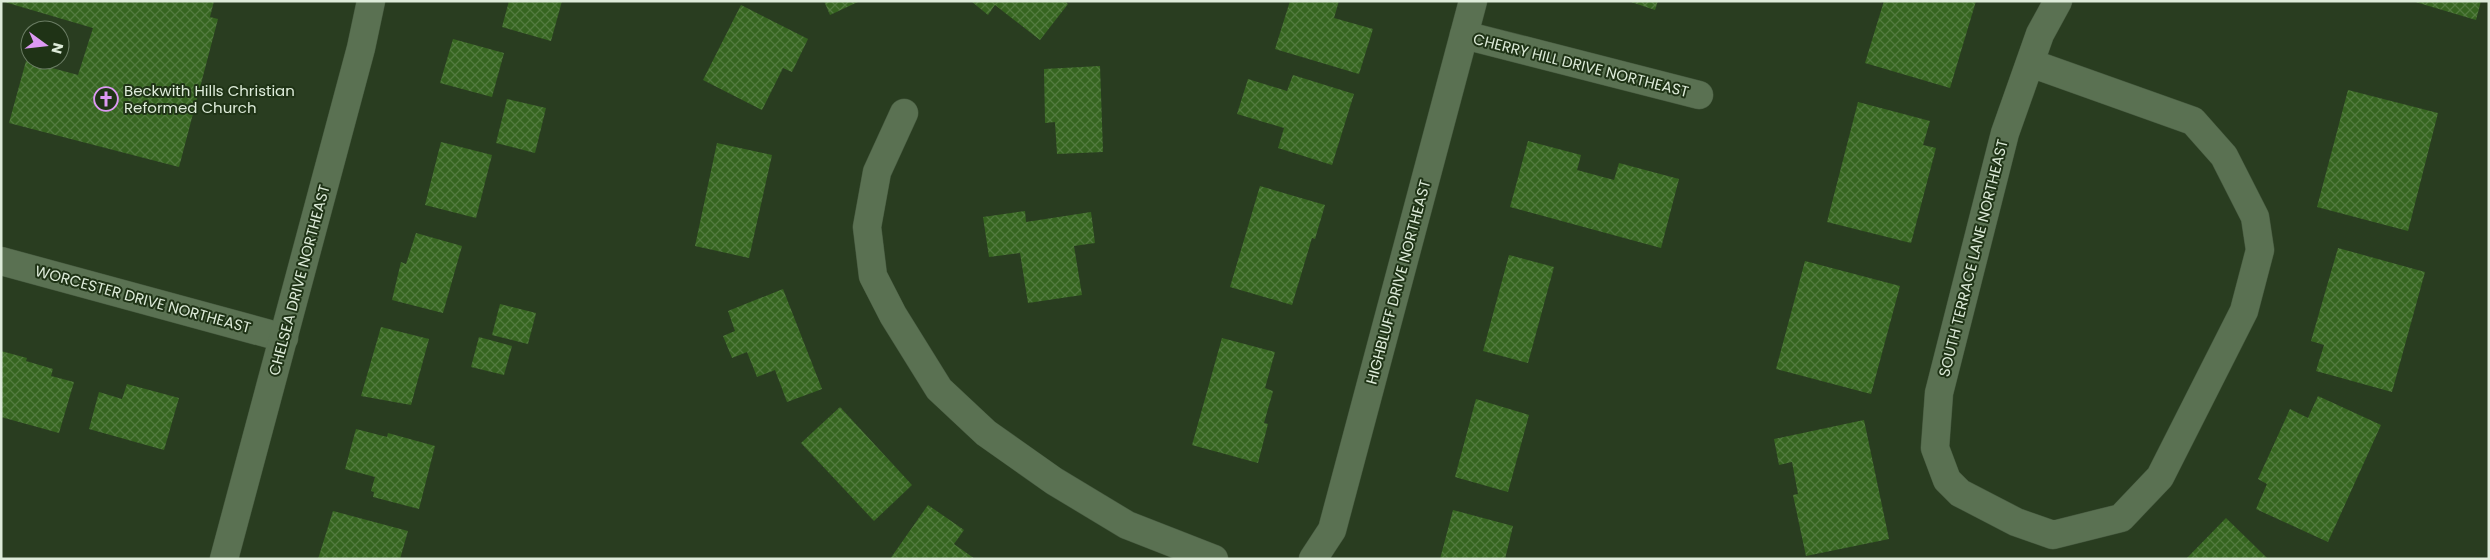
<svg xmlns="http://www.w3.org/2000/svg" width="2490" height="560" viewBox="0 0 2490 560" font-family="Poppins,sans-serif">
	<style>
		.building { fill: url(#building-cross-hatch) }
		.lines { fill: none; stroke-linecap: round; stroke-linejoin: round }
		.minor-casing { stroke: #45583e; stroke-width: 29 }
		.minor { stroke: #5a7152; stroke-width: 28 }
		.labels { text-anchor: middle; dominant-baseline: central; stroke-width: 4; stroke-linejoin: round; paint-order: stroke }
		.street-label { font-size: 15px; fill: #ddebd9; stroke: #1f3316 }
		.poi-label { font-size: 15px; fill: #ddebd9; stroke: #1f3316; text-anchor: start }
	</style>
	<defs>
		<pattern id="building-cross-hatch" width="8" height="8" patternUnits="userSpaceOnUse" patternTransform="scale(1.25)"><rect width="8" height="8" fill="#366520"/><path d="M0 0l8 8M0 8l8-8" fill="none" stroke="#537b40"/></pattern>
	</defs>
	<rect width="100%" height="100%" fill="#293d20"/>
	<g class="building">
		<polygon points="1,1 214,1 210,17 218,19 179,167 9,123 26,61 78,75 93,28"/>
		<polygon points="509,1 562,1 551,41 502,27"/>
		<polygon points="824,1 860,1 830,15"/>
		<polygon points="971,1 1065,1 1068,4 1040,40 995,5 988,15"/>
		<polygon points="1290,1 1339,1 1334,18 1373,29 1359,74 1275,49"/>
		<polygon points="1628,1 1658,1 1655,10"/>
		<polygon points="1884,1 1976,1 1950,88 1865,63"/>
		<polygon points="2412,1 2481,1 2476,20"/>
		<polygon points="741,5 808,39 792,72 783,68 762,110 703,80"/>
		<polygon points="453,39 504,53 492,97 440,83"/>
		<polygon points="1100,66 1103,152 1057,154 1055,122 1045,123 1044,69"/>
		<polygon points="1293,75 1354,94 1332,165 1278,148 1284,128 1237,114 1248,79 1287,91"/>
		<polygon points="2348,90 2438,113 2408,231 2317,207"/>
		<polygon points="507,99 546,108 535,153 496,143"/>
		<polygon points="1858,102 1930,121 1923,145 1936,148 1911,243 1827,222"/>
		<polygon points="1528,141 1581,155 1577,170 1614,180 1619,163 1679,179 1661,248 1510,207"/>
		<polygon points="441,142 492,155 476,218 425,205"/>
		<polygon points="717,143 772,155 749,258 695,246"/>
		<polygon points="1260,186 1325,205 1315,239 1312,238 1292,305 1230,287"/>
		<polygon points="1025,211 1026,222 1091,212 1095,243 1074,246 1082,295 1028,303 1020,253 989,257 983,217"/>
		<polygon points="416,233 462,246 443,313 392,300 401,262 406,264"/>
		<polygon points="2338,248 2425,272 2392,392 2316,371 2324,345 2311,341"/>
		<polygon points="1509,255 1554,267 1528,363 1483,351"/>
		<polygon points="1805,261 1900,286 1871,394 1776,369"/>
		<polygon points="783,289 822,389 787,402 775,370 757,377 747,352 732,358 723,336 735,331 728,311"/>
		<polygon points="500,304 536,313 528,344 492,335"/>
		<polygon points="381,327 429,339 411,405 361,396"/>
		<polygon points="479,337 512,346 504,375 471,367"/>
		<polygon points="1222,338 1275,352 1265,388 1273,391 1264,423 1268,424 1258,463 1192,445"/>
		<polygon points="1,351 27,358 26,361 53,369 51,376 74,382 59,433 1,417"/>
		<polygon points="127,384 179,398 164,450 89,429 99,392 122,399"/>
		<polygon points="2318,396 2381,425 2328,542 2256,509 2267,484 2258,479 2290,409 2308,418"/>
		<polygon points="1476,399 1529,415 1508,492 1455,477"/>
		<polygon points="840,407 912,485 874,521 801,443"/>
		<polygon points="1864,420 1889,539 1806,556 1793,495 1798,494 1792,462 1779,465 1774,439"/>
		<polygon points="356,429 387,437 388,433 435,446 419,509 373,497 374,492 371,491 375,477 345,469"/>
		<polygon points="928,505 964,530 954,544 975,559 890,559"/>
		<polygon points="1453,510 1513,526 1505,559 1440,559"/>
		<polygon points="333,511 408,531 400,559 318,559"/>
		<polygon points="2226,518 2268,559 2186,559"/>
	</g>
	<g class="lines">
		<g class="minor-casing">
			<g id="minor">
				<polyline points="1464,35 1699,95"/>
				<polyline points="2030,63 2193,121 2224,156 2255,217 2260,250 2244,311 2160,477 2121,518 2053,535 2016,522 1960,493 1947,480 1935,448 1939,393 2005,133 2040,34 2058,1"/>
				<polyline points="904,113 877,172 867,227 873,276 893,315 939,389 986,433 1054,481 1127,525 1214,559"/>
				<polyline points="1,261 284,338"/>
				<polyline points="224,559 361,48 371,1"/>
				<polyline points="1313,559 1332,530 1473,1"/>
			</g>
		</g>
		<use href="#minor" class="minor"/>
	</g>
	<defs>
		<g id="church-ring" transform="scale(1.25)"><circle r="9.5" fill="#1f3316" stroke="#dd99f4" stroke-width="1.5"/><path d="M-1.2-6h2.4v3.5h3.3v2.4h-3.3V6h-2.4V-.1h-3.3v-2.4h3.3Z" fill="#dd99f4"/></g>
	</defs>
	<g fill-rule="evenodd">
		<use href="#church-ring" x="106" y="99"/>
	</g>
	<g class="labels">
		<g class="street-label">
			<text transform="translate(1581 65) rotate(14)">CHERRY HILL DRIVE NORTHEAST</text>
			<text transform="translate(1973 258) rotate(-76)">SOUTH TERRACE LANE NORTHEAST</text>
			<text transform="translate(299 280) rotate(-75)">CHELSEA DRIVE NORTHEAST</text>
			<text transform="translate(1398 282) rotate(-75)">HIGHBLUFF DRIVE NORTHEAST</text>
			<text transform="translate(143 299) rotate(15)">WORCESTER DRIVE NORTHEAST</text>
		</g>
		<g class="poi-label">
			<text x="124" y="90">Beckwith Hills Christian<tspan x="124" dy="17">Reformed Church</tspan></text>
		</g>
	</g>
	<rect width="2490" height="560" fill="none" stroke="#ddebd9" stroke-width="5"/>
	<g transform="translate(45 45) rotate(105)"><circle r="24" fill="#1f3316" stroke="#6b7d64"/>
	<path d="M0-4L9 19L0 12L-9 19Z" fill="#dd99f4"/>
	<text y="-8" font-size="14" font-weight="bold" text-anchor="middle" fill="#ddebd9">N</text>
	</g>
</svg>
